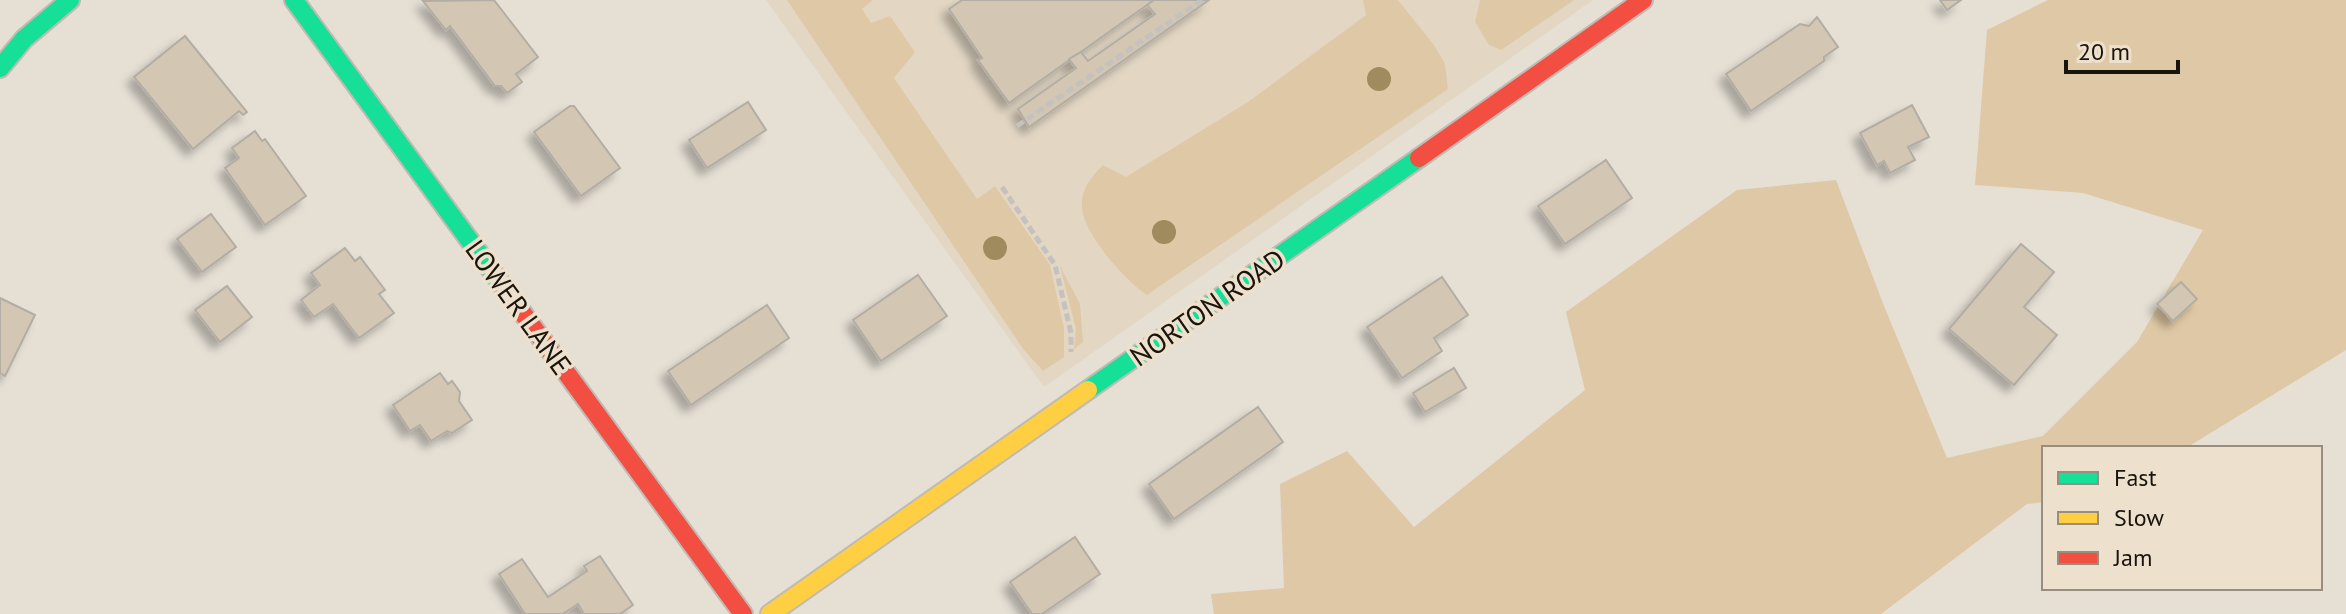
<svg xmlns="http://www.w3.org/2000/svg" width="2346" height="614" viewBox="0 0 2346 614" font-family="'PT Sans',sans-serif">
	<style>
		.built { fill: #e3d7c4 }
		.green { fill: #dfc8a5 }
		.building { fill: #d3c6b2; stroke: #b2ada5; stroke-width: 2; filter: url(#shadow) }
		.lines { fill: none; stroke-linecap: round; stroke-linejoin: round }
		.fast-casing { stroke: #c0bab2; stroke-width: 22 }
		.slow-casing { stroke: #c0bab2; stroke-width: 22 }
		.jam-casing { stroke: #c0bab2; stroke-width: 22 }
		.path { stroke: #c4c1be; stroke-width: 5; stroke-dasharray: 8 4; stroke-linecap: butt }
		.fast { stroke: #16e098; stroke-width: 18 }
		.slow { stroke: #ffcf43; stroke-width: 18 }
		.jam { stroke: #f24e42; stroke-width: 18 }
		.tree { fill: #a08b5f }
		.labels { text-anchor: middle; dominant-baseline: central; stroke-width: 7; stroke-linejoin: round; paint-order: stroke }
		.street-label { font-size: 28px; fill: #19140e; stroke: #ede0cc }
	</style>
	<defs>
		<filter id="shadow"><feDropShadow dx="-7" dy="7" stdDeviation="4" flood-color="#0004"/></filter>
	</defs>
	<rect width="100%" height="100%" fill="#e5dfd4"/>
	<polygon class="built" points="766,0 1593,0 1044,387"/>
	<g class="green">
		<polygon points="787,0 873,0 862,9 871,23 890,16 915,52 894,78 977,199 995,186 1050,265 1064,328 1064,357 1043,371 1024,350"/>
		<path d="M1363,0H1398L1434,45L1445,64L1448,89L1147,295C1125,281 1085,235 1082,209C1080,190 1091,177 1103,165L1126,177L1248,102L1366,15Z"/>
		<polygon points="1480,0 1574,0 1501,50 1489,45 1475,22"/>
		<polygon points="2048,0 2346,0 2346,350 2186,448 2044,448 2044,502 2027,504 1881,614 1214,614 1211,594 1284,588 1280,484 1347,451 1414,527 1585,390 1566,312 1737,190 1836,180 1884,306 1947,458 2043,436 2137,342 2203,230 2083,193 1975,185 1987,30"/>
		<polygon points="1060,266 1080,304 1083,342 1074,349 1076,329"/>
	</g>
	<g class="building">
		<polygon points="494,0 538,57 516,74 522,82 507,93 501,86 495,86 450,26 446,30 423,1"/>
		<polygon points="962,0 1154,0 1009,103 978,60 982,58 949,9"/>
		<polygon points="1154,0 1209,0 1029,127 1018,109 1076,68 1069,59 1081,52 1088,61 1155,14 1147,5"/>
		<polygon points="1940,0 1961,0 1947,10"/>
		<polygon points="1817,17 1838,47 1824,57 1824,61 1751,111 1726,74 1800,24 1809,26"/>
		<polygon points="185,36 247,112 243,115 239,111 193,149 134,77"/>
		<polygon points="748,102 766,130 707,168 689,140"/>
		<polygon points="1912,105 1929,137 1908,147 1915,160 1890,173 1884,161 1877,165 1860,133"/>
		<polygon points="570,106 574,106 620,168 581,196 534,132"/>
		<polygon points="255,131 262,141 265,139 306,196 265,225 225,168 239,158 232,148"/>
		<polygon points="1606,160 1632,198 1565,244 1538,206"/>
		<polygon points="211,214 236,247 202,272 177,239"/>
		<polygon points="2021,244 2054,272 2024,307 2057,335 2014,385 1949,329"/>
		<polygon points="345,248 355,261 360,257 385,290 379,294 394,313 359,338 333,304 314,317 301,300 320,285 311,273"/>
		<polygon points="918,275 947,316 881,361 853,320"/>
		<polygon points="1442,277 1468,315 1434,338 1442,351 1402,378 1367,327"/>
		<polygon points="2181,282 2197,299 2173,321 2157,304"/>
		<polygon points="227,286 252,317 220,342 195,310"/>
		<polygon points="0,298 35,315 5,376 0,373"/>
		<polygon points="767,305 789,338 691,405 668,371"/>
		<polygon points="1454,368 1466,388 1425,412 1413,393"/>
		<polygon points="440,373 448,384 452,381 460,392 459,401 472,420 452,433 447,431 431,441 420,425 410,431 393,405"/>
		<polygon points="1258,407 1283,442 1174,519 1149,484"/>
		<polygon points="1075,537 1100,574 1042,614 1032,614 1010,582"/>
		<polygon points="600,556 633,605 620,614 584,614 578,604 563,614 525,614 499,574 522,559 548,597 587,571 584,566"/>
	</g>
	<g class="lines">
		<g class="fast-casing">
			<g id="fast">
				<polyline points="294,0 505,289"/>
				<polyline points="0,68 24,39 70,0"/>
				<polyline points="1088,390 1419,158"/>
			</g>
		</g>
		<g class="slow-casing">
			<polyline id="slow" points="770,614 1088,390"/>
		</g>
		<g class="jam-casing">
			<g id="jam">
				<polyline points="1419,158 1643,0"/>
				<polyline points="505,289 743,614"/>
			</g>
		</g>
		<g class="path">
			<polyline points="1017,126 1202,0"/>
			<polyline points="1002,187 1055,265 1071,333 1071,352"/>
		</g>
		<use href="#fast" class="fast"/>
		<use href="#slow" class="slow"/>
		<use href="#jam" class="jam"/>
	</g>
	<g class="tree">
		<circle cx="1379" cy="79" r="12"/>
		<circle cx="1164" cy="232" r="12"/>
		<circle cx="995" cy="248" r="12"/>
	</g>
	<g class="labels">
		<g class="street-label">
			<text transform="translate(519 307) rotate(54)">LOWER LANE</text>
			<text transform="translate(1207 307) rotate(-35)">NORTON ROAD</text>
		</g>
	</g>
	<rect x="2042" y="446" width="280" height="144" fill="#ede0cc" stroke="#988e80" stroke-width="2"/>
	<rect x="2058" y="472" width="40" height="12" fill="#16e098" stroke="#988e80" stroke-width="2"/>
	<text x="2114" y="486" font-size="24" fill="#19140e">Fast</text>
	<rect x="2058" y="512" width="40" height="12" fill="#ffcf43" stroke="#988e80" stroke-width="2"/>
	<text x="2114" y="526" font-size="24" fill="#19140e">Slow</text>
	<rect x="2058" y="552" width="40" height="12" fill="#f24e42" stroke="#988e80" stroke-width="2"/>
	<text x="2114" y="566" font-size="24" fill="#19140e">Jam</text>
	<path d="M2066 60v12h112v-12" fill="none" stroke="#19140e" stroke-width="4"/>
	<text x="2078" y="60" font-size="24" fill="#19140e" stroke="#ede0cc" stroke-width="6" paint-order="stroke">20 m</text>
</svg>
